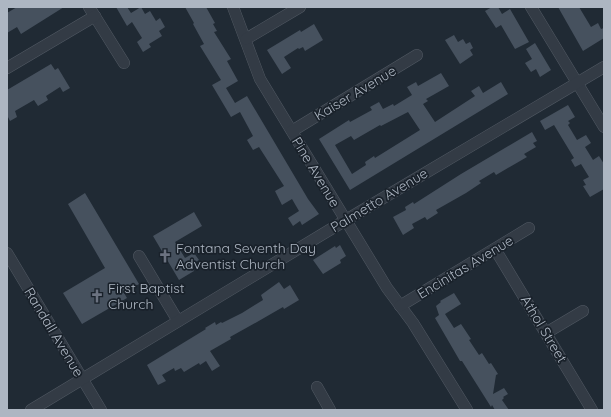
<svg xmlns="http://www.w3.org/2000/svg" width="611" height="417" viewBox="0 0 611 417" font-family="Quicksand,sans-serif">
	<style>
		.building { fill: #46515e; fill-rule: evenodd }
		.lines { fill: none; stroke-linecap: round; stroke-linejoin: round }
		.minor-casing { stroke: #515963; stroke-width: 12 }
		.minor { stroke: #333b45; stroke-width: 11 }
		.labels { text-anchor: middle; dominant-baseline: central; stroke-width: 3.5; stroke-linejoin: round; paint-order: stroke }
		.street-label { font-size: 14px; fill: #adb6c2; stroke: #19212a }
		.poi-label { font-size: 14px; fill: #adb6c2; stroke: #19212a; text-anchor: start }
	</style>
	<rect width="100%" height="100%" fill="#202a34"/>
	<g class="building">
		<polygon points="17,7 64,7 21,34 17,27 7,33 7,13"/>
		<polygon points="116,7 127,7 131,13 141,7 145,14 150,11 156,21 160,18 165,27 159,31 162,36 149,44 151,47 143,52 137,42 142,38 132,22 127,26"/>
		<polygon points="185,7 206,7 215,23 213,24 217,31 214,32 231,59 227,61 238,81 226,88 235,103 247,96 308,199 319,214 302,225 300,221 293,226 288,218 299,211 292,199 282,205 275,191 284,186 259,147 253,150 247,140 253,136 240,112 231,117 212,85 221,80 200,46 204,44 193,24 194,23"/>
		<polygon points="492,7 498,7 502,14 510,9 529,42 515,49 501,25 496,28 485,11"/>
		<polygon points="558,7 579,7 591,27 598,23 601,29 604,28 604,38 583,51"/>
		<polygon points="314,24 323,40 305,51 303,47 299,49 298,48 284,57 291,68 282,74 267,50 300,30 301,32"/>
		<polygon points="454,35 458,42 463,39 466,44 470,42 473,48 470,50 473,55 460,64 445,40"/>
		<polygon points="535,43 551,70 540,77 536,69 531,72 525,63 532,59 526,49"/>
		<polygon points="51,64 55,70 58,68 70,88 63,92 60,87 46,96 48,100 38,106 34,100 15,111 17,117 10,121 7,115 7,90"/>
		<path d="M441,73L449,86L426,99L428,101L423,104L435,122L475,96L471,91L479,86L483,93L501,82L508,94L350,190L319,139L349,120L350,122L372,110L370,107L379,102L383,109L393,104L394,106L412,95L407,87L416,82L418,86ZM408,112L420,130L375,158L374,156L365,162L366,165L352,174L335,145L351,136L354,140L380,125L381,126Z"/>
		<polygon points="568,105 575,117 568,121 570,123 568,125 577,140 586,135 591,143 585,147 593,160 599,156 604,164 604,189 590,197 583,186 586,185 583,180 589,177 581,164 575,167 571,160 574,158 554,125 545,130 540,121"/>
		<polygon points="532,132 537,141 533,143 536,147 524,154 527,157 496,175 494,172 479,181 481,183 466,193 436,210 438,213 427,220 425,217 412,224 414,228 403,235 393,217 406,210 405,207 413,202 414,204 461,174"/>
		<polygon points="85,193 139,284 124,293 127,298 82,324 63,293 105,268 68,204"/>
		<polygon points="194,212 202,226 175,242 185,258 194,253 199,260 191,265 194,271 179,280 153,236"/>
		<polygon points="340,245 346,256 340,260 341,263 323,274 313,260 335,246 336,248"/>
		<polygon points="279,282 284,289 290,285 299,300 284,309 283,307 257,322 230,337 231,339 210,351 220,366 212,371 206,361 200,365 199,363 184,372 181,368 175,371 174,368 162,375 166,381 158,385 147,365 206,329 205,328 215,322 216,325 221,322 222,323 242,313 263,300 261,295"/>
		<polygon points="454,293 461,304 445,314 454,328 461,324 471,339 469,340 479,355 482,353 489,364 491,363 498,374 496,375 493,394 504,388 508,394 503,397 504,398 502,400 509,410 495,410 492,405 491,407 462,361 460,361 435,318 439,315 436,306 441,302 440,301"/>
	</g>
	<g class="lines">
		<g class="minor-casing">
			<g id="minor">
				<polyline points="89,7 124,63"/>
				<polyline points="233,7 260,79 387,288 413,323 467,410"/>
				<polyline points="531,7 604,127"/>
				<polyline points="246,39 300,7"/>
				<polyline points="7,68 95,16"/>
				<polyline points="292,131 417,55"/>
				<polyline points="495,249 592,410"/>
				<polyline points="7,253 101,410"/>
				<polyline points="139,256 178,321"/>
				<polyline points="400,306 529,228"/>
				<polyline points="546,333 583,311"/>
				<polyline points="317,387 330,410"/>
				<polyline points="31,410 346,220 604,67"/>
			</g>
		</g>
		<use href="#minor" class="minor"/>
	</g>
	<defs>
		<g id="church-bare" transform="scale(1.08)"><path d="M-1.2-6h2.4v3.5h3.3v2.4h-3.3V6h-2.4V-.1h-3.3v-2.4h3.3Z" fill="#6b7280" stroke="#19212a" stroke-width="2.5" paint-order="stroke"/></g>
	</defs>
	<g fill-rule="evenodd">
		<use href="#church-bare" x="165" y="256"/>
		<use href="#church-bare" x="97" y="296"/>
	</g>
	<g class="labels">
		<g class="street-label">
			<text transform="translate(355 93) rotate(-31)">Kaiser Avenue</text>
			<text transform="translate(316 172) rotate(59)">Pine Avenue</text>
			<text transform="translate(379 200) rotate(-31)">Palmetto Avenue</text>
			<text transform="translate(465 267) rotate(-31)">Encinitas Avenue</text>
			<text transform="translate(544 329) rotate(59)">Athol Street</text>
			<text transform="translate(54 332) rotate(59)">Randall Avenue</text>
		</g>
		<g class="poi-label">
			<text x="176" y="248">Fontana Seventh Day<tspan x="176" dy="16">Adventist Church</tspan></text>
			<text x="108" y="288">First Baptist<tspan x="108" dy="16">Church</tspan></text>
		</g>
	</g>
	<rect width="611" height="417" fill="none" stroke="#adb6c2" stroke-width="16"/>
</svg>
